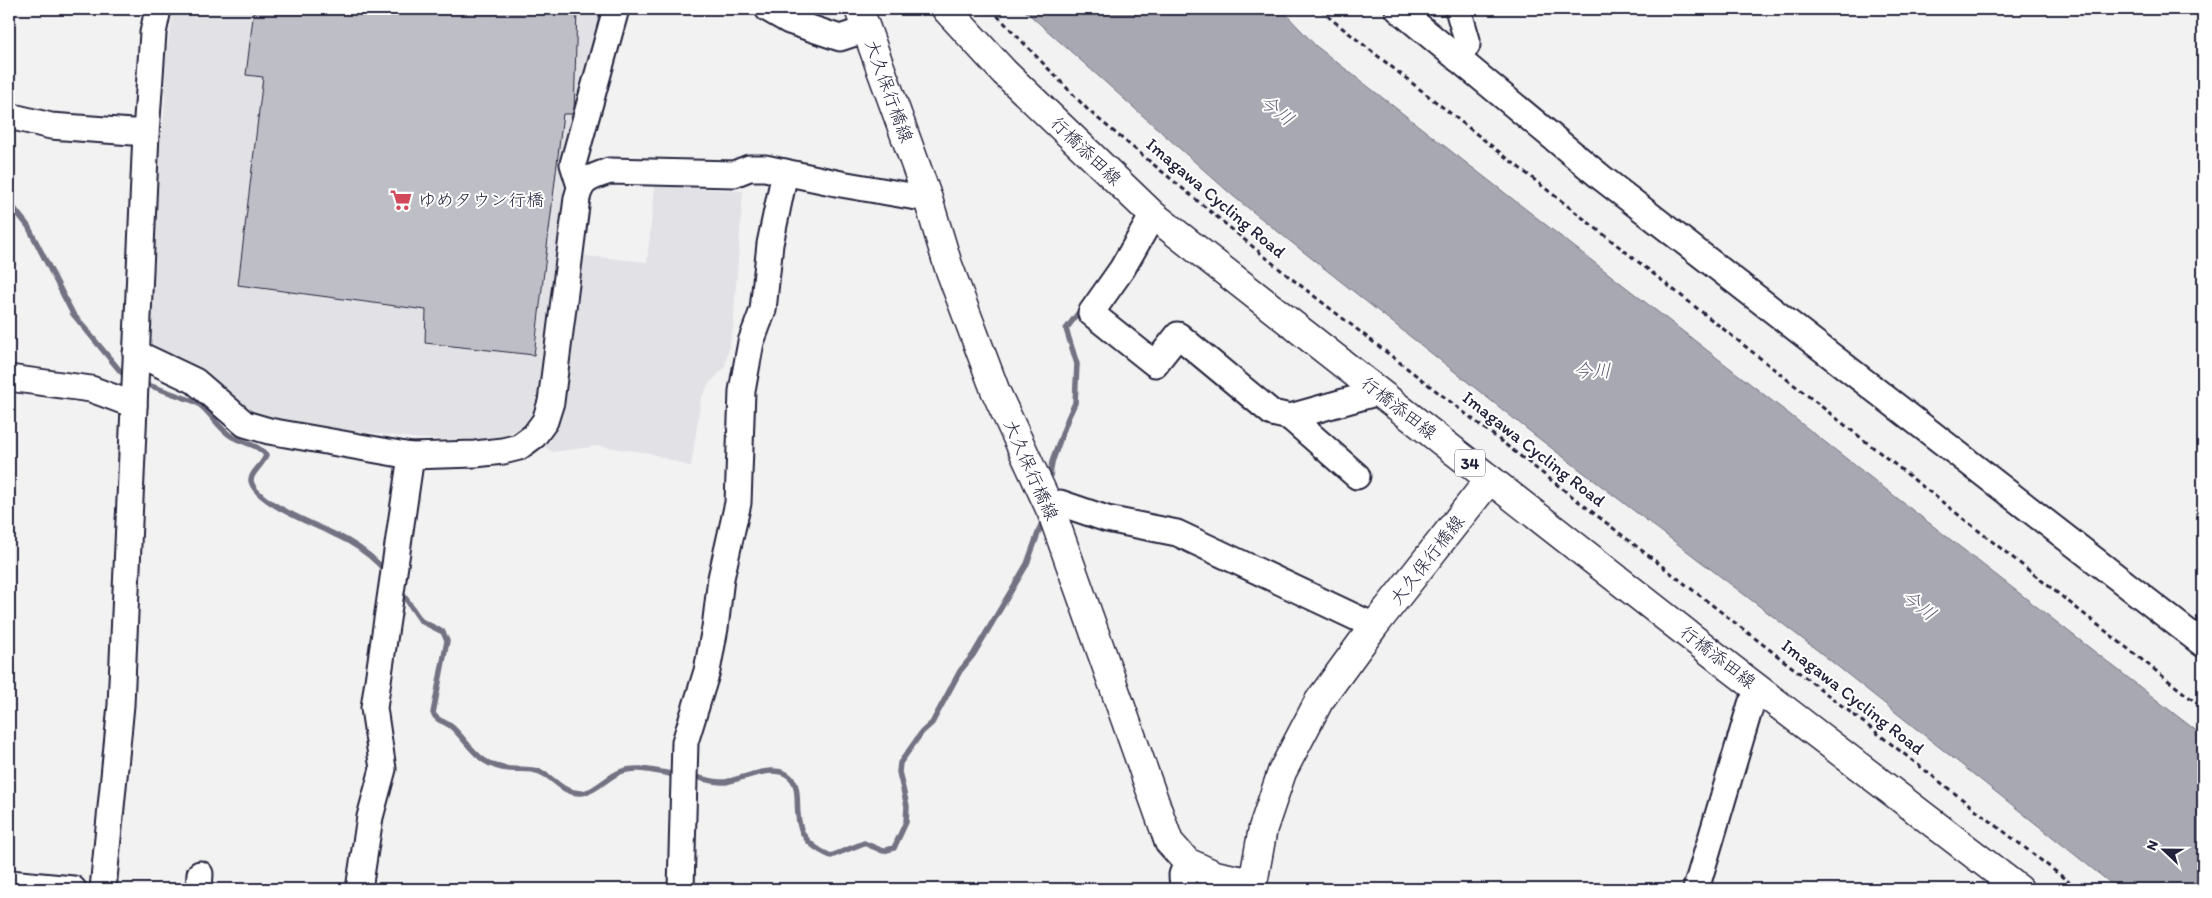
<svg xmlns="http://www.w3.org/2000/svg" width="2212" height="898" viewBox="0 0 2212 898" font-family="Itim,'Klee One',sans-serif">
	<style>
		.built { fill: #e2e2e6 }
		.water { fill: #a8a8b2; stroke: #727282 }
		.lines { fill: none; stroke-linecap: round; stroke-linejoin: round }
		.stream { stroke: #727282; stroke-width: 5.5 }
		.building { fill: #bebec6; stroke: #22223b }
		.minor-casing { stroke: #22223b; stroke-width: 29 }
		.major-casing { stroke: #22223b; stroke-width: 31 }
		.path { stroke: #22223b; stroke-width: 3; stroke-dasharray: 5 4; stroke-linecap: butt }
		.minor { stroke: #fff; stroke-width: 25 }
		.major { stroke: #fff; stroke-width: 28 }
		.labels { text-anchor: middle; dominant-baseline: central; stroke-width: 4; stroke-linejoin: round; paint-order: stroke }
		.shield { fill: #fff; stroke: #646476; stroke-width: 1 }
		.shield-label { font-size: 16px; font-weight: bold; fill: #22223b }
		.street-label { font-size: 18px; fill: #22223b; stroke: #fff }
		.poi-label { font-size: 18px; fill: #22223b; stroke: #fff; text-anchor: start }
		.water-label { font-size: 19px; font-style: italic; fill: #58586b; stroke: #fff }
	</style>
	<rect width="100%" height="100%" fill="#f2f2f3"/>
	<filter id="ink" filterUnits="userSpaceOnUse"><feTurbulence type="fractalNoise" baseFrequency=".02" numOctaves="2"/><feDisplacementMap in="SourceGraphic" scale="10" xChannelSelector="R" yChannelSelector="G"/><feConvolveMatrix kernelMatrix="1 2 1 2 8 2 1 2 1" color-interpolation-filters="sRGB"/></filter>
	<g filter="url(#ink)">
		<polygon class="built" points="174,9 603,9 566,154 578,255 647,262 655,186 743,191 733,329 725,367 708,385 701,399 691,467 650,453 598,446 553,452 517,430 496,440 421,439 273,421 248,412 210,376 156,349 151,340 159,147 164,117 166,56"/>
		<polygon class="water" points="1023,9 1281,9 1316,46 2203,736 2203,889 2118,889 1817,650 1537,437 1233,196"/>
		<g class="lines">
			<g class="stream">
				<polyline points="9,202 28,226 73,314 121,372 130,377"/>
				<path d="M140,382L196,402C210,411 218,428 231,436C242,443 258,444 266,455C264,464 250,473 251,481C256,505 328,529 348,541C362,549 376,560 387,573"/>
				<polyline points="1049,483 1052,462 1068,418 1075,403 1077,364 1066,329 1083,307"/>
				<path d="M400,590L421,621L443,632L447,641L433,713C437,722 446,721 453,728C473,748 479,766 510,769C521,770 530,768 540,772C555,778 562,793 580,793C595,793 607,777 620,772C638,765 658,772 676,775"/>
				<path d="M691,776C701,778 715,783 726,782C742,779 769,765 786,774C813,789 775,833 831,856L864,843L883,851L894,848L906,822L907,806L899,772L900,763L922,732L932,723L960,671L973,655L1027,564L1041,525"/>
			</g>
		</g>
		<polygon class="building" points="254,9 577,9 574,114 563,114 534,355 425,343 426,310 238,285 263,77 246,75"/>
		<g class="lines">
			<g class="minor-casing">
				<g id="minor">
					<polyline points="768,9 789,21 840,38 867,29"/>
					<polyline points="1398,9 1602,178 2203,644"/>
					<polyline points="1458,9 1467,40 1467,45 1458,59"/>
					<polyline points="9,116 51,126 146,133"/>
					<polyline points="580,186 573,164 616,9"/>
					<polyline points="1153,215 1122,269 1091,313 1155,364 1178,335 1272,413 1290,417 1379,392"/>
					<path d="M136,353L195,381L245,424L269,431L411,456L475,454L503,451L519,447L534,436L545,421L551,402L577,198C582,178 591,178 609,171L734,174L749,168H765L841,184L928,199"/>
					<polyline points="9,378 91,389 134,405"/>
					<polyline points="1290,417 1357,476"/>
					<polyline points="1052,513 1060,503 1107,519 1177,533 1374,626"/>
					<polyline points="9,883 73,889"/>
					<polyline points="103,889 121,705 146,133 153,33 158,9"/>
					<polyline points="199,889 200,874"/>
					<polyline points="359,889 370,817 383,769 374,708 411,456"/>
					<polyline points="681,889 685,742 707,671 715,628 721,578 738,503 742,391 751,342 763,310 770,244 785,172"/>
					<polyline points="1183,889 1182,875 1187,862"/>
					<polyline points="1696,889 1751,704 1760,690"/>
				</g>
			</g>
			<g class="major-casing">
				<g id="major">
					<polyline points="859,9 928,199 948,265 995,390 1052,513 1169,842 1187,862 1215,875 1252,883"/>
					<polyline points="946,9 1004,72 1153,215 1732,669 2019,889"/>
					<polyline points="1252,889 1263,828 1282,772 1319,701 1374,626 1490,479"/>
				</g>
			</g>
			<g class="path">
				<polyline points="991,9 1089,111 1287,275 2078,889"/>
				<polyline points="1321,9 1331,19 2203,708"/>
			</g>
			<use href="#minor" class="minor"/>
			<use href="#major" class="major"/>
		</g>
	</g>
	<defs>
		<g id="supermarket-bare" transform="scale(1.725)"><path d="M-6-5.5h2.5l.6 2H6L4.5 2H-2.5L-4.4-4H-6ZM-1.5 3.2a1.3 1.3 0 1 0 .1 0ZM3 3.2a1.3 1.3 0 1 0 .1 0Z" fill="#d1495b" stroke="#fff" stroke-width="2.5" paint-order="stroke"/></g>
	</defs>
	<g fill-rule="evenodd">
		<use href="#supermarket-bare" x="401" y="200"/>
	</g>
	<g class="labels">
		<rect class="shield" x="1455" y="449.5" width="30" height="27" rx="4"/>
		<g class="shield-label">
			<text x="1470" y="463">34</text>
		</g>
		<g class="street-label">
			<text transform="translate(889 91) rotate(70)">大久保行橋線</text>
			<text transform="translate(1086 151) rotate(44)">行橋添田線</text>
			<text transform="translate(1216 198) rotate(40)">Imagawa Cycling Road</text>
			<text transform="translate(1399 408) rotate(38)">行橋添田線</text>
			<text transform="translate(1534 449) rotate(38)">Imagawa Cycling Road</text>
			<text transform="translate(1031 470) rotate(66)">大久保行橋線</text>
			<text transform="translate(1427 560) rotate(-52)">大久保行橋線</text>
			<text transform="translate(1718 657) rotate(38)">行橋添田線</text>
			<text transform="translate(1853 697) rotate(38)">Imagawa Cycling Road</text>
		</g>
		<g class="poi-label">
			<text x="418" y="200">ゆめタウン行橋</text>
		</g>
		<g class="water-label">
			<text transform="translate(1277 110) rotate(38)">今川</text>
			<text x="1592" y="370">今川</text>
			<text transform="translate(1919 605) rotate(38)">今川</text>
		</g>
	</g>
	<rect width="2212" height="898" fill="none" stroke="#fff" stroke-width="30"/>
	<rect x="15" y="15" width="2182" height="868" fill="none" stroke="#22223b" stroke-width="2" filter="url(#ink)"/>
	<g transform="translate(2164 850) rotate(292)" stroke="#ffffff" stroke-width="4" paint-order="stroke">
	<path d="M0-4L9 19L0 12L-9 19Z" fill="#22223b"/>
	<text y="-8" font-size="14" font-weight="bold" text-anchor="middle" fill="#22223b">N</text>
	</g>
</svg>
